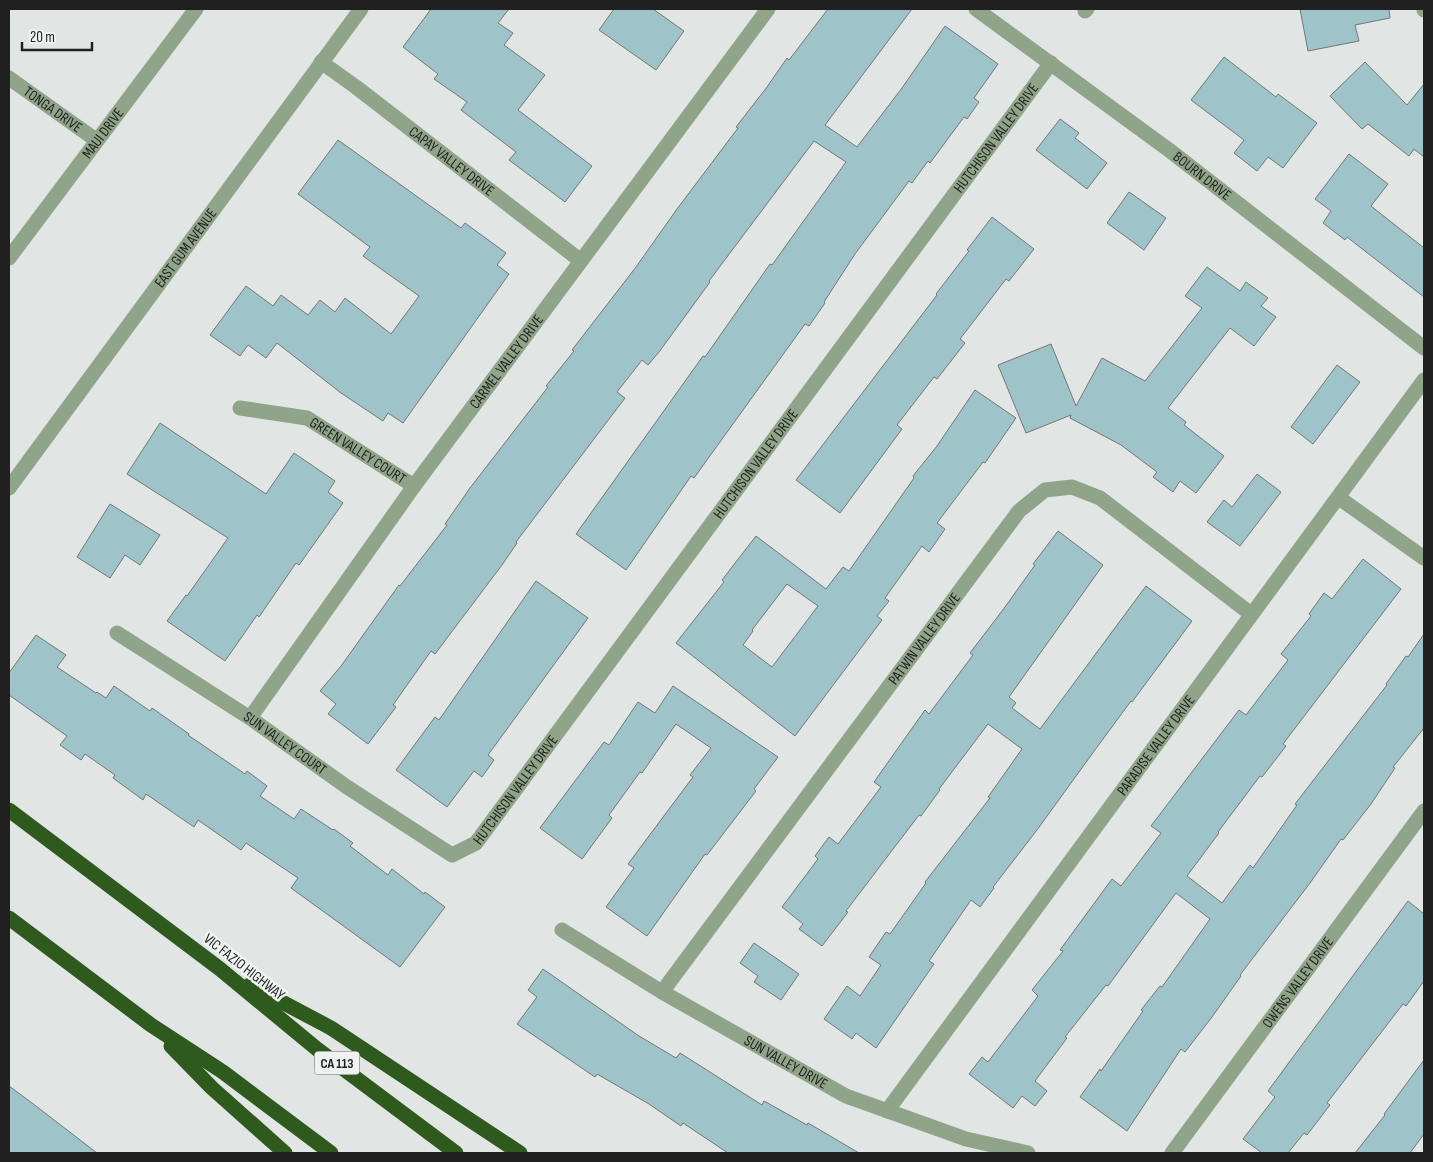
<svg xmlns="http://www.w3.org/2000/svg" width="1433" height="1162" viewBox="0 0 1433 1162" font-family="'Sofia Sans Condensed',sans-serif">
	<style>
		.building { fill: #9ec4c9; stroke: #737777; fill-rule: evenodd }
		.lines { fill: none; stroke-linecap: round; stroke-linejoin: round }
		.minor { stroke: #8fa489; stroke-width: 15 }
		.highway { stroke: #2e5a1e; stroke-width: 15 }
		.labels { text-anchor: middle; dominant-baseline: central; stroke-width: 5; stroke-linejoin: round; paint-order: stroke }
		.shield { fill: #eff2f1; stroke: #5d5f5e; stroke-width: 1 }
		.shield-label { font-size: 14px; font-weight: bold; fill: #1f201f }
		.street-label { font-size: 15px; fill: #1f201f; stroke: #eff2f1 }
	</style>
	<rect width="100%" height="100%" fill="#e1e5e4"/>
	<g class="building">
		<polygon points="431,9 509,9 498,23 513,33 504,45 545,75 518,110 592,166 565,202 509,160 516,152 461,110 467,102 434,79 438,74 403,47"/>
		<polygon points="614,9 653,9 684,31 656,70 599,30"/>
		<polygon points="828,9 912,9 825,125 857,147 902,88 945,26 998,64 974,98 979,102 967,119 964,117 930,163 928,161 912,183 909,181 855,254 824,302 825,303 809,326 805,324 694,478 691,476 626,570 576,534 703,356 705,357 770,264 772,265 846,162 814,141 709,281 710,282 659,352 648,365 642,360 617,392 625,398 516,542 517,543 502,565 435,654 431,651 393,705 396,707 368,744 328,714 336,704 320,691 341,666 399,585 400,586 447,525 445,524 470,488 548,387 546,386 574,351 572,350 636,267 677,209 738,128 736,127 767,87 787,58 789,60"/>
		<polygon points="1300,9 1389,9 1390,18 1355,25 1359,41 1308,51"/>
		<polygon points="1224,57 1276,97 1278,94 1317,123 1283,168 1268,157 1257,171 1234,153 1244,140 1191,100"/>
		<polygon points="1365,62 1407,105 1424,84 1424,157 1414,149 1409,156 1368,124 1362,129 1330,96"/>
		<polygon points="1060,119 1079,133 1075,138 1107,163 1087,189 1036,150"/>
		<polygon points="338,140 461,228 465,223 506,253 497,265 509,274 403,423 388,413 383,421 341,393 277,343 266,358 248,345 240,356 210,335 246,286 273,306 281,295 308,315 320,300 335,312 345,298 391,334 419,296 363,256 370,247 298,194"/>
		<polygon points="1349,154 1388,184 1371,206 1424,248 1424,297 1347,237 1345,240 1323,223 1331,211 1315,199"/>
		<polygon points="1129,192 1166,218 1144,250 1107,223"/>
		<polygon points="992,217 1034,249 1009,281 1006,279 960,339 965,343 937,379 934,377 897,425 902,429 840,513 796,480 937,295 936,294 969,251 967,250"/>
		<polygon points="1207,267 1240,291 1246,282 1268,298 1261,306 1276,317 1254,346 1230,328 1168,408 1186,422 1184,425 1224,456 1196,493 1180,481 1173,492 1153,477 1157,472 1121,445 1070,418 1071,415 1026,433 998,365 1051,344 1076,406 1102,358 1145,381 1202,308 1185,296"/>
		<polygon points="1337,365 1360,382 1313,444 1291,427"/>
		<path d="M975,390L1016,418L985,463L983,462L937,523L945,529L929,552L922,546L885,598L889,601L877,616L882,620L795,736L676,643L724,582L722,580L756,536L826,589L843,567L849,571L914,478L913,476L937,446ZM787,584L818,606L772,667L743,645L753,631L752,630Z"/>
		<polygon points="160,423 266,494 294,453 335,481 328,492 343,503 299,565 296,563 259,617 257,615 225,661 167,621 186,595 187,596 228,538 127,474"/>
		<polygon points="1257,474 1281,492 1240,546 1207,522 1224,500 1232,507"/>
		<polygon points="110,504 160,535 140,565 125,555 110,578 77,557"/>
		<polygon points="1058,531 1103,565 1009,697 1016,703 1012,708 1040,729 1146,586 1192,621 1132,702 1131,701 1092,754 1037,830 993,887 994,888 980,907 971,900 929,961 934,964 876,1048 856,1033 852,1039 824,1019 847,986 860,996 881,965 869,957 886,932 890,934 926,883 925,882 990,798 988,797 1022,749 988,724 939,789 940,790 921,816 919,815 846,911 848,912 822,946 799,929 803,924 782,907 818,859 815,856 829,837 838,844 881,787 874,782 925,710 929,714 973,655 970,653 1005,607 1035,565 1033,564"/>
		<polygon points="1363,559 1401,589 1283,744 1286,746 1262,777 1260,776 1218,832 1219,833 1187,876 1222,903 1250,865 1253,868 1297,805 1295,804 1387,685 1386,684 1406,656 1408,657 1424,634 1424,728 1393,767 1395,768 1371,804 1343,840 1341,839 1310,883 1240,975 1241,976 1212,1017 1185,1052 1181,1049 1127,1131 1080,1097 1100,1069 1101,1071 1143,1011 1141,1010 1160,986 1162,987 1210,919 1176,893 1108,986 1106,985 1065,1037 1067,1038 1035,1081 1047,1091 1035,1106 1022,1096 1013,1108 969,1074 982,1057 988,1062 1038,996 1032,990 1063,951 1060,950 1112,879 1121,886 1161,833 1151,826 1239,710 1246,715 1288,660 1281,654 1311,616 1309,614 1324,593 1332,599"/>
		<polygon points="536,581 588,618 488,755 494,760 482,777 474,771 447,807 396,770 435,717 439,720"/>
		<polygon points="36,635 66,655 57,667 96,693 97,692 106,698 114,686 150,711 152,708 189,734 188,735 245,774 247,771 267,786 260,796 294,819 301,809 333,830 334,829 353,843 350,846 388,875 392,869 424,894 425,892 445,907 400,967 291,888 298,878 246,843 241,850 198,820 194,827 146,794 143,800 113,778 115,775 85,754 81,760 60,745 67,736 9,695 9,673"/>
		<polygon points="673,686 778,757 754,789 756,791 707,855 705,854 647,936 606,907 634,868 628,864 693,777 690,775 711,748 676,724 642,773 640,772 609,815 612,818 582,859 540,828 604,742 609,745 638,702 655,713"/>
		<polygon points="1408,901 1424,914 1424,981 1406,1006 1403,1004 1327,1103 1330,1105 1307,1135 1304,1133 1288,1153 1262,1153 1243,1139 1275,1097 1268,1091"/>
		<polygon points="754,943 799,974 781,1000 754,982 758,976 740,963"/>
		<polygon points="543,969 639,1036 676,1058 680,1053 762,1105 764,1101 807,1125 808,1123 859,1153 728,1153 683,1123 681,1126 649,1104 597,1074 595,1077 517,1024 537,997 528,990"/>
		<polygon points="1424,1060 1424,1134 1410,1153 1355,1153 1385,1115 1384,1114"/>
		<polygon points="9,1086 32,1103 97,1153 9,1153"/>
	</g>
	<g class="lines">
		<g class="minor">
			<path id="s1" d="M976,9L1169,150L1424,348"/>
			<polyline points="1424,9 1424,10"/>
			<polyline points="1085,11 1087,9"/>
			<path id="s2" d="M321,62L356,87L581,261"/>
			<path id="s3" d="M9,78L96,140"/>
			<path id="s4" d="M9,258L196,9"/>
			<path id="s5" d="M240,408L307,418L414,486"/>
			<path id="s6" d="M9,488L361,9"/>
			<polyline points="1339,498 1424,558"/>
			<path id="s7" d="M117,633L250,718L347,787L452,855L476,843L1051,63"/>
			<path id="s8" d="M250,718L414,486L768,9"/>
			<path id="s9" d="M562,930L662,992L846,1096L966,1139L1028,1153"/>
			<path id="s10" d="M662,992L1019,511L1045,490L1072,487L1100,498L1251,614"/>
			<path id="s11" d="M887,1111L1424,380"/>
			<path id="s12" d="M1172,1153L1424,811"/>
		</g>
		<g class="highway">
			<polyline points="9,810 220,969 317,1049 456,1153"/>
			<polyline points="9,918 151,1025 223,1072 331,1153"/>
			<polyline points="250,985 331,1028 520,1153"/>
			<polyline points="171,1046 212,1088 285,1153"/>
		</g>
	</g>
	<g class="labels">
		<rect class="shield" x="314.5" y="1051.5" width="45" height="23" rx="4"/>
		<g class="shield-label">
			<text x="337" y="1063">CA 113</text>
		</g>
		<g class="street-label">
			<text stroke="none"><textPath href="#s3" startOffset="54">TONGA DRIVE</textPath></text>
			<text stroke="none"><textPath href="#s4" startOffset="156">MAUI DRIVE</textPath></text>
			<text stroke="none"><textPath href="#s7" startOffset="1305">HUTCHISON VALLEY DRIVE</textPath></text>
			<text stroke="none"><textPath href="#s2" startOffset="164">CAPAY VALLEY DRIVE</textPath></text>
			<text stroke="none"><textPath href="#s1" startOffset="281">BOURN DRIVE</textPath></text>
			<text stroke="none"><textPath href="#s6" startOffset="298">EAST GUM AVENUE</textPath></text>
			<text stroke="none"><textPath href="#s8" startOffset="439">CARMEL VALLEY DRIVE</textPath></text>
			<text stroke="none"><textPath href="#s5" startOffset="128">GREEN VALLEY COURT</textPath></text>
			<text stroke="none"><textPath href="#s7" startOffset="900">HUTCHISON VALLEY DRIVE</textPath></text>
			<text stroke="none"><textPath href="#s10" startOffset="440">PATWIN VALLEY DRIVE</textPath></text>
			<text stroke="none"><textPath href="#s7" startOffset="201">SUN VALLEY COURT</textPath></text>
			<text stroke="none"><textPath href="#s11" startOffset="454">PARADISE VALLEY DRIVE</textPath></text>
			<text stroke="none"><textPath href="#s7" startOffset="495">HUTCHISON VALLEY DRIVE</textPath></text>
			<text transform="translate(244 967) rotate(38)">VIC FAZIO HIGHWAY</text>
			<text stroke="none"><textPath href="#s12" startOffset="212">OWENS VALLEY DRIVE</textPath></text>
			<text stroke="none"><textPath href="#s9" startOffset="260">SUN VALLEY DRIVE</textPath></text>
		</g>
	</g>
	<rect width="1433" height="1162" fill="none" stroke="#1f201f" stroke-width="20"/>
	<path d="M22 42v8h70v-8" fill="none" stroke="#1f201f" stroke-width="2.5"/>
	<text x="30" y="42" font-size="15" fill="#1f201f" stroke="#eff2f1" stroke-width="4" paint-order="stroke">20 m</text>
</svg>
